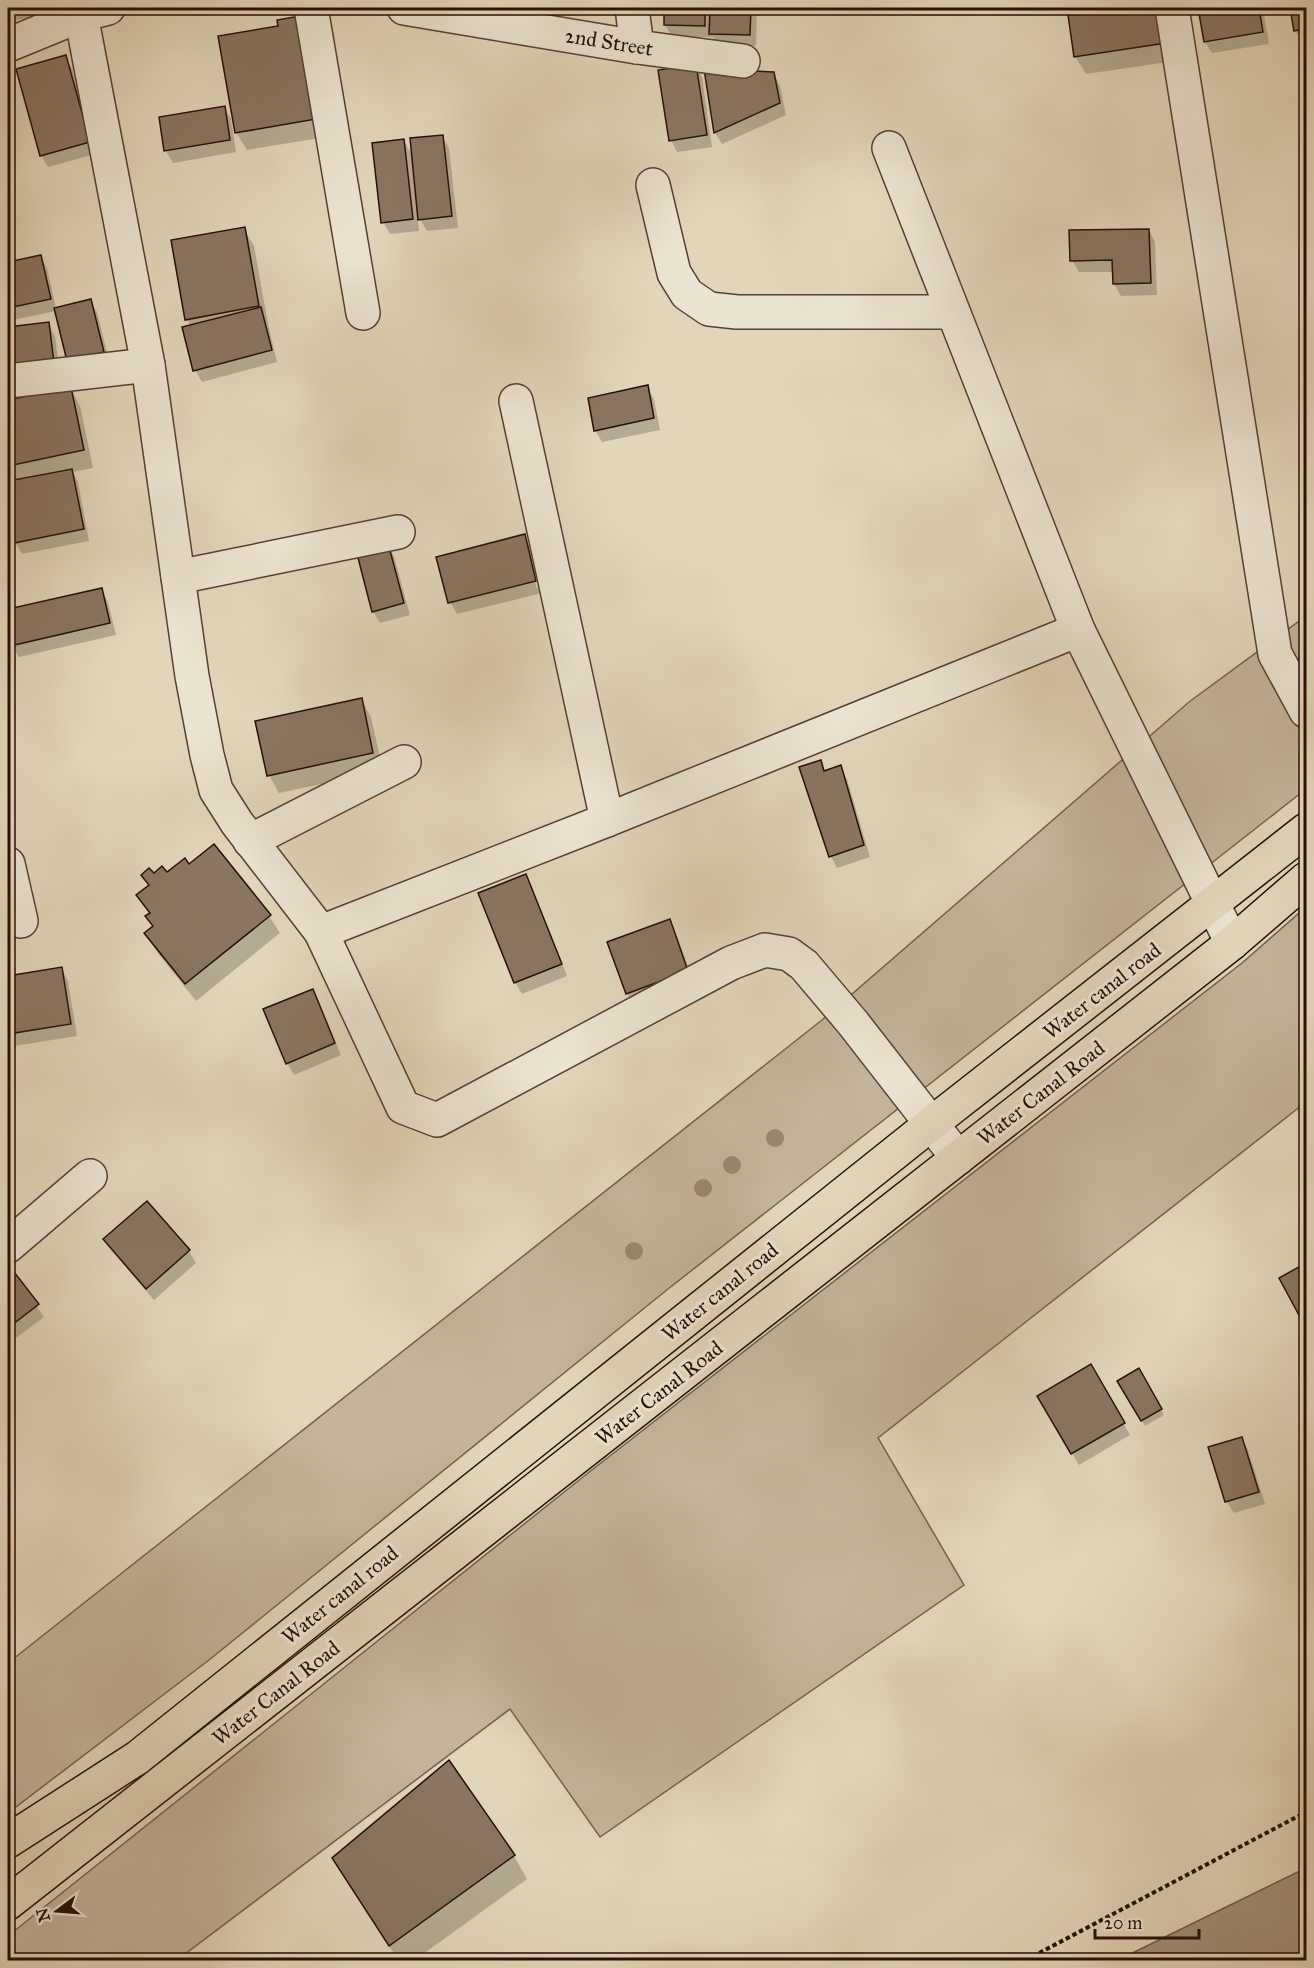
<svg xmlns="http://www.w3.org/2000/svg" width="1314" height="1968" viewBox="0 0 1314 1968" font-family="'IM FELL Great Primer',serif">
	<style>
		.green { fill: #c3b49b; stroke: #76604f; stroke-width: 1.5 }
		.water { fill: #a3917c; stroke: #735c4c; stroke-width: 1.5 }
		.shadow { fill: #0003; fill-rule: evenodd }
		.building { fill: #8a7562; stroke: #2a0c03; stroke-width: 1.5 }
		.lines { fill: none; stroke-linecap: round; stroke-linejoin: round }
		.minor-casing { stroke: #583e31; stroke-width: 36 }
		.major-casing { stroke: #2a0c03; stroke-width: 36 }
		.path { stroke: #2a0c03; stroke-width: 4; stroke-dasharray: 4.5 3; stroke-linecap: butt }
		.minor { stroke: #ece4d2; stroke-width: 33 }
		.major { stroke: #e2d6ba; stroke-width: 33 }
		.tree { fill: #9a8772 }
		.labels { text-anchor: middle; dominant-baseline: central; stroke-width: 6; stroke-linejoin: round; paint-order: stroke }
		.street-label { font-size: 21px; fill: #2a0c03; stroke: #ece4d2 }
	</style>
	<rect width="100%" height="100%" fill="#e2d6ba"/>
	<filter id="stains"><feTurbulence type="fractalNoise" baseFrequency=".00333" numOctaves="4"/><feColorMatrix values="0 0 0 0 .2 0 0 0 0 .09 0 0 0 0 .02 0 0 0 .5 -.17"/></filter>
	<radialGradient id="worn" r=".72"><stop offset=".6" stop-color="#630" stop-opacity="0"/><stop offset="1" stop-color="#630" stop-opacity=".3"/></radialGradient>
	<g class="green">
		<polygon points="1306,616 1306,789 668,1289 209,1660 8,1813 8,1663 822,1020 1189,702"/>
		<polygon points="1306,907 1306,1102 878,1438 964,1585 600,1837 510,1709 177,1960 8,1960 8,1936 583,1477 1242,963"/>
	</g>
	<polygon class="water" points="1306,1868 1306,1960 1118,1960"/>
	<g class="shadow">
		<polygon points="8,8 92,8 8,21"/>
		<polygon points="666,8 757,8 756,46 717,45 713,37 672,37 665,25"/>
		<polygon points="1068,8 1174,8 1182,60 1086,74 1075,56"/>
		<polygon points="1199,8 1263,8 1269,44 1212,53 1205,42"/>
		<polygon points="1291,8 1306,8 1306,41 1302,42 1295,30"/>
		<polygon points="314,35 332,136 247,150 236,132"/>
		<polygon points="65,57 72,69 95,154 48,167 41,155"/>
		<polygon points="695,65 702,77 712,147 677,152 671,140"/>
		<polygon points="706,70 774,74 780,86 786,115 722,144 715,133"/>
		<polygon points="224,107 231,119 236,152 173,163 166,151 160,118"/>
		<polygon points="442,136 449,148 458,228 427,231 417,214 419,231 390,234 383,222 404,141 414,158"/>
		<polygon points="244,229 254,246 268,324 277,362 202,382 195,370 191,327 187,319"/>
		<polygon points="1149,230 1155,242 1157,295 1121,296 1114,284 1114,272 1079,272 1072,260"/>
		<polygon points="40,256 47,268 56,309 90,301 97,312 110,364 75,372 56,311 8,321 8,263"/>
		<polygon points="48,324 55,336 60,375 10,368 8,329"/>
		<polygon points="647,387 654,399 660,430 602,442 595,430"/>
		<polygon points="70,388 80,406 93,468 73,472 78,482 89,541 22,554 15,542 8,500 8,401"/>
		<path d="M524,536L531,548L542,593L457,614L450,602ZM526,547H529L540,588H537Z"/>
		<polygon points="387,544 394,556 410,615 380,623 373,611"/>
		<polygon points="101,590 108,602 116,635 19,657 12,646 8,626 8,610"/>
		<polygon points="361,699 371,717 383,771 279,793 269,775"/>
		<polygon points="820,762 826,772 840,767 847,779 870,857 837,868 831,856"/>
		<polygon points="189,866 269,916 280,933 196,1001 157,952 146,934 154,928 147,917 150,915 138,896 150,887 143,875 167,875"/>
		<polygon points="526,876 532,888 567,976 522,994 515,982"/>
		<polygon points="669,921 676,933 694,983 634,1005 627,993"/>
		<polygon points="62,969 68,981 77,1036 8,1047 8,978"/>
		<polygon points="312,990 319,1002 341,1055 294,1075 287,1063"/>
		<polygon points="147,1203 189,1251 196,1263 154,1300 112,1251 105,1240"/>
		<polygon points="1306,1265 1306,1326 1281,1278"/>
		<polygon points="14,1274 44,1317 8,1344 8,1279"/>
		<polygon points="1090,1366 1130,1435 1079,1465 1039,1396"/>
		<polygon points="1138,1370 1164,1415 1145,1426 1119,1381"/>
		<polygon points="1241,1438 1248,1450 1265,1504 1234,1513 1227,1502 1210,1448"/>
		<polygon points="449,1762 514,1856 527,1879 415,1960 398,1960 334,1859"/>
	</g>
	<g class="building">
		<polygon points="664,8 705,8 705,26 664,25"/>
		<polygon points="710,8 751,8 750,35 709,34"/>
		<polygon points="1067,8 1167,8 1172,42 1074,57"/>
		<polygon points="1198,8 1259,8 1263,32 1204,42"/>
		<polygon points="1290,8 1306,8 1306,28 1294,31"/>
		<polygon points="305,15 322,118 235,133 218,36 278,26 277,20"/>
		<polygon points="66,55 90,142 40,156 16,69"/>
		<polygon points="696,64 707,135 669,141 658,70"/>
		<polygon points="704,69 774,72 780,103 714,133"/>
		<polygon points="225,106 230,140 164,151 159,117"/>
		<polygon points="443,135 452,216 418,220 410,138"/>
		<polygon points="404,139 413,219 381,223 372,143"/>
		<polygon points="245,227 259,306 185,320 171,240"/>
		<polygon points="1149,229 1151,283 1113,284 1112,260 1070,261 1069,230"/>
		<polygon points="41,255 51,299 8,308 8,262"/>
		<polygon points="91,299 104,352 67,361 54,308"/>
		<polygon points="261,307 272,350 193,371 182,327"/>
		<polygon points="49,322 54,363 9,368 8,327"/>
		<polygon points="648,385 654,418 594,431 588,398"/>
		<polygon points="71,387 84,450 8,466 8,400"/>
		<polygon points="72,469 84,529 14,543 8,508 8,481"/>
		<polygon points="525,534 536,581 448,603 436,557"/>
		<polygon points="388,543 404,603 372,612 356,550"/>
		<polygon points="102,588 110,623 10,646 8,633 8,609"/>
		<polygon points="362,698 373,753 267,776 255,721"/>
		<polygon points="821,760 824,771 841,765 864,845 829,857 799,767"/>
		<polygon points="214,844 271,915 185,984 144,933 153,926 145,916 150,913 136,895 149,885 141,875 149,868 154,873 162,866 167,872 185,858 189,864"/>
		<polygon points="526,874 562,964 514,983 478,893"/>
		<polygon points="670,919 688,971 626,994 607,942"/>
		<polygon points="62,967 71,1024 8,1034 8,976"/>
		<polygon points="313,989 335,1043 286,1064 263,1009"/>
		<polygon points="147,1201 190,1250 146,1289 103,1239"/>
		<polygon points="1306,1263 1306,1313 1300,1317 1279,1278"/>
		<polygon points="14,1272 39,1304 8,1328 8,1277"/>
		<polygon points="1091,1364 1125,1423 1071,1454 1037,1396"/>
		<polygon points="1139,1368 1162,1409 1141,1421 1117,1381"/>
		<polygon points="1242,1437 1259,1492 1225,1502 1208,1447"/>
		<polygon points="449,1760 515,1855 389,1946 332,1858"/>
	</g>
	<g class="lines">
		<g class="minor-casing">
			<g id="minor">
				<polyline points="311,8 363,313"/>
				<polyline points="404,8 637,47 743,61"/>
				<polyline points="632,8 637,47"/>
				<polyline points="1172,8 1275,654 1306,711"/>
				<polyline points="81,15 148,365 192,676 207,755 216,790 237,823 321,932 403,1107 437,1120 731,963 765,950 789,954 804,965 853,1023 958,1158"/>
				<polyline points="8,45 81,15 108,8"/>
				<polyline points="889,148 1078,630 1232,943"/>
				<polyline points="653,185 674,273 687,294 709,309 737,312 952,312"/>
				<polyline points="8,381 148,365"/>
				<polyline points="516,401 607,820"/>
				<polyline points="178,577 398,532"/>
				<polyline points="250,841 404,762"/>
				<polyline points="8,864 21,921"/>
				<polyline points="321,932 607,820 1078,630"/>
				<polyline points="8,1246 90,1176"/>
			</g>
		</g>
		<g class="major-casing">
			<g id="major">
				<polyline points="8,1841 137,1758 931,1124 1306,830"/>
				<polyline points="8,1903 1232,943 1306,879"/>
			</g>
		</g>
		<polyline class="path" points="1026,1960 1306,1812"/>
		<use href="#minor" class="minor"/>
		<use href="#major" class="major"/>
	</g>
	<g class="tree">
		<circle cx="775" cy="1138" r="9"/>
		<circle cx="732" cy="1165" r="9"/>
		<circle cx="703" cy="1188" r="9"/>
		<circle cx="634" cy="1251" r="9"/>
	</g>
	<g class="labels">
		<g class="street-label">
			<text transform="translate(609 42) rotate(9)">2nd Street</text>
			<text transform="translate(1102 991) rotate(-38)">Water canal road</text>
			<text transform="translate(1041 1093) rotate(-38)">Water Canal Road</text>
			<text transform="translate(720 1292) rotate(-39)">Water canal road</text>
			<text transform="translate(659 1393) rotate(-38)">Water Canal Road</text>
			<text transform="translate(340 1595) rotate(-39)">Water canal road</text>
			<text transform="translate(276 1693) rotate(-38)">Water Canal Road</text>
		</g>
	</g>
	<rect width="1314" height="1968" fill="none" stroke="#e2d6ba" stroke-width="30"/>
	<rect x="9" y="9" width="1296" height="1950" fill="none" stroke="#2a0c03" stroke-width="3"/>
	<rect x="15" y="15" width="1284" height="1938" fill="none" stroke="#2a0c03" stroke-width="1.5"/>
	<g transform="translate(57 1911) rotate(254)" stroke="#ece4d2" stroke-width="4.5" paint-order="stroke">
	<path d="M0-4.5L10 22L0 15L-10 22Z" fill="#2a0c03"/>
	<text y="-9" font-size="16" font-weight="bold" text-anchor="middle" fill="#2a0c03">N</text>
	</g>
	<path d="M1095 1929v9h104v-9" fill="none" stroke="#2a0c03" stroke-width="3"/>
	<text x="1104" y="1929" font-size="18" fill="#2a0c03" stroke="#ece4d2" stroke-width="4.5" paint-order="stroke">20 m</text>
	<rect width="100%" height="100%" filter="url(#stains)"/>
	<rect width="100%" height="100%" fill="url(#worn)"/>
</svg>
